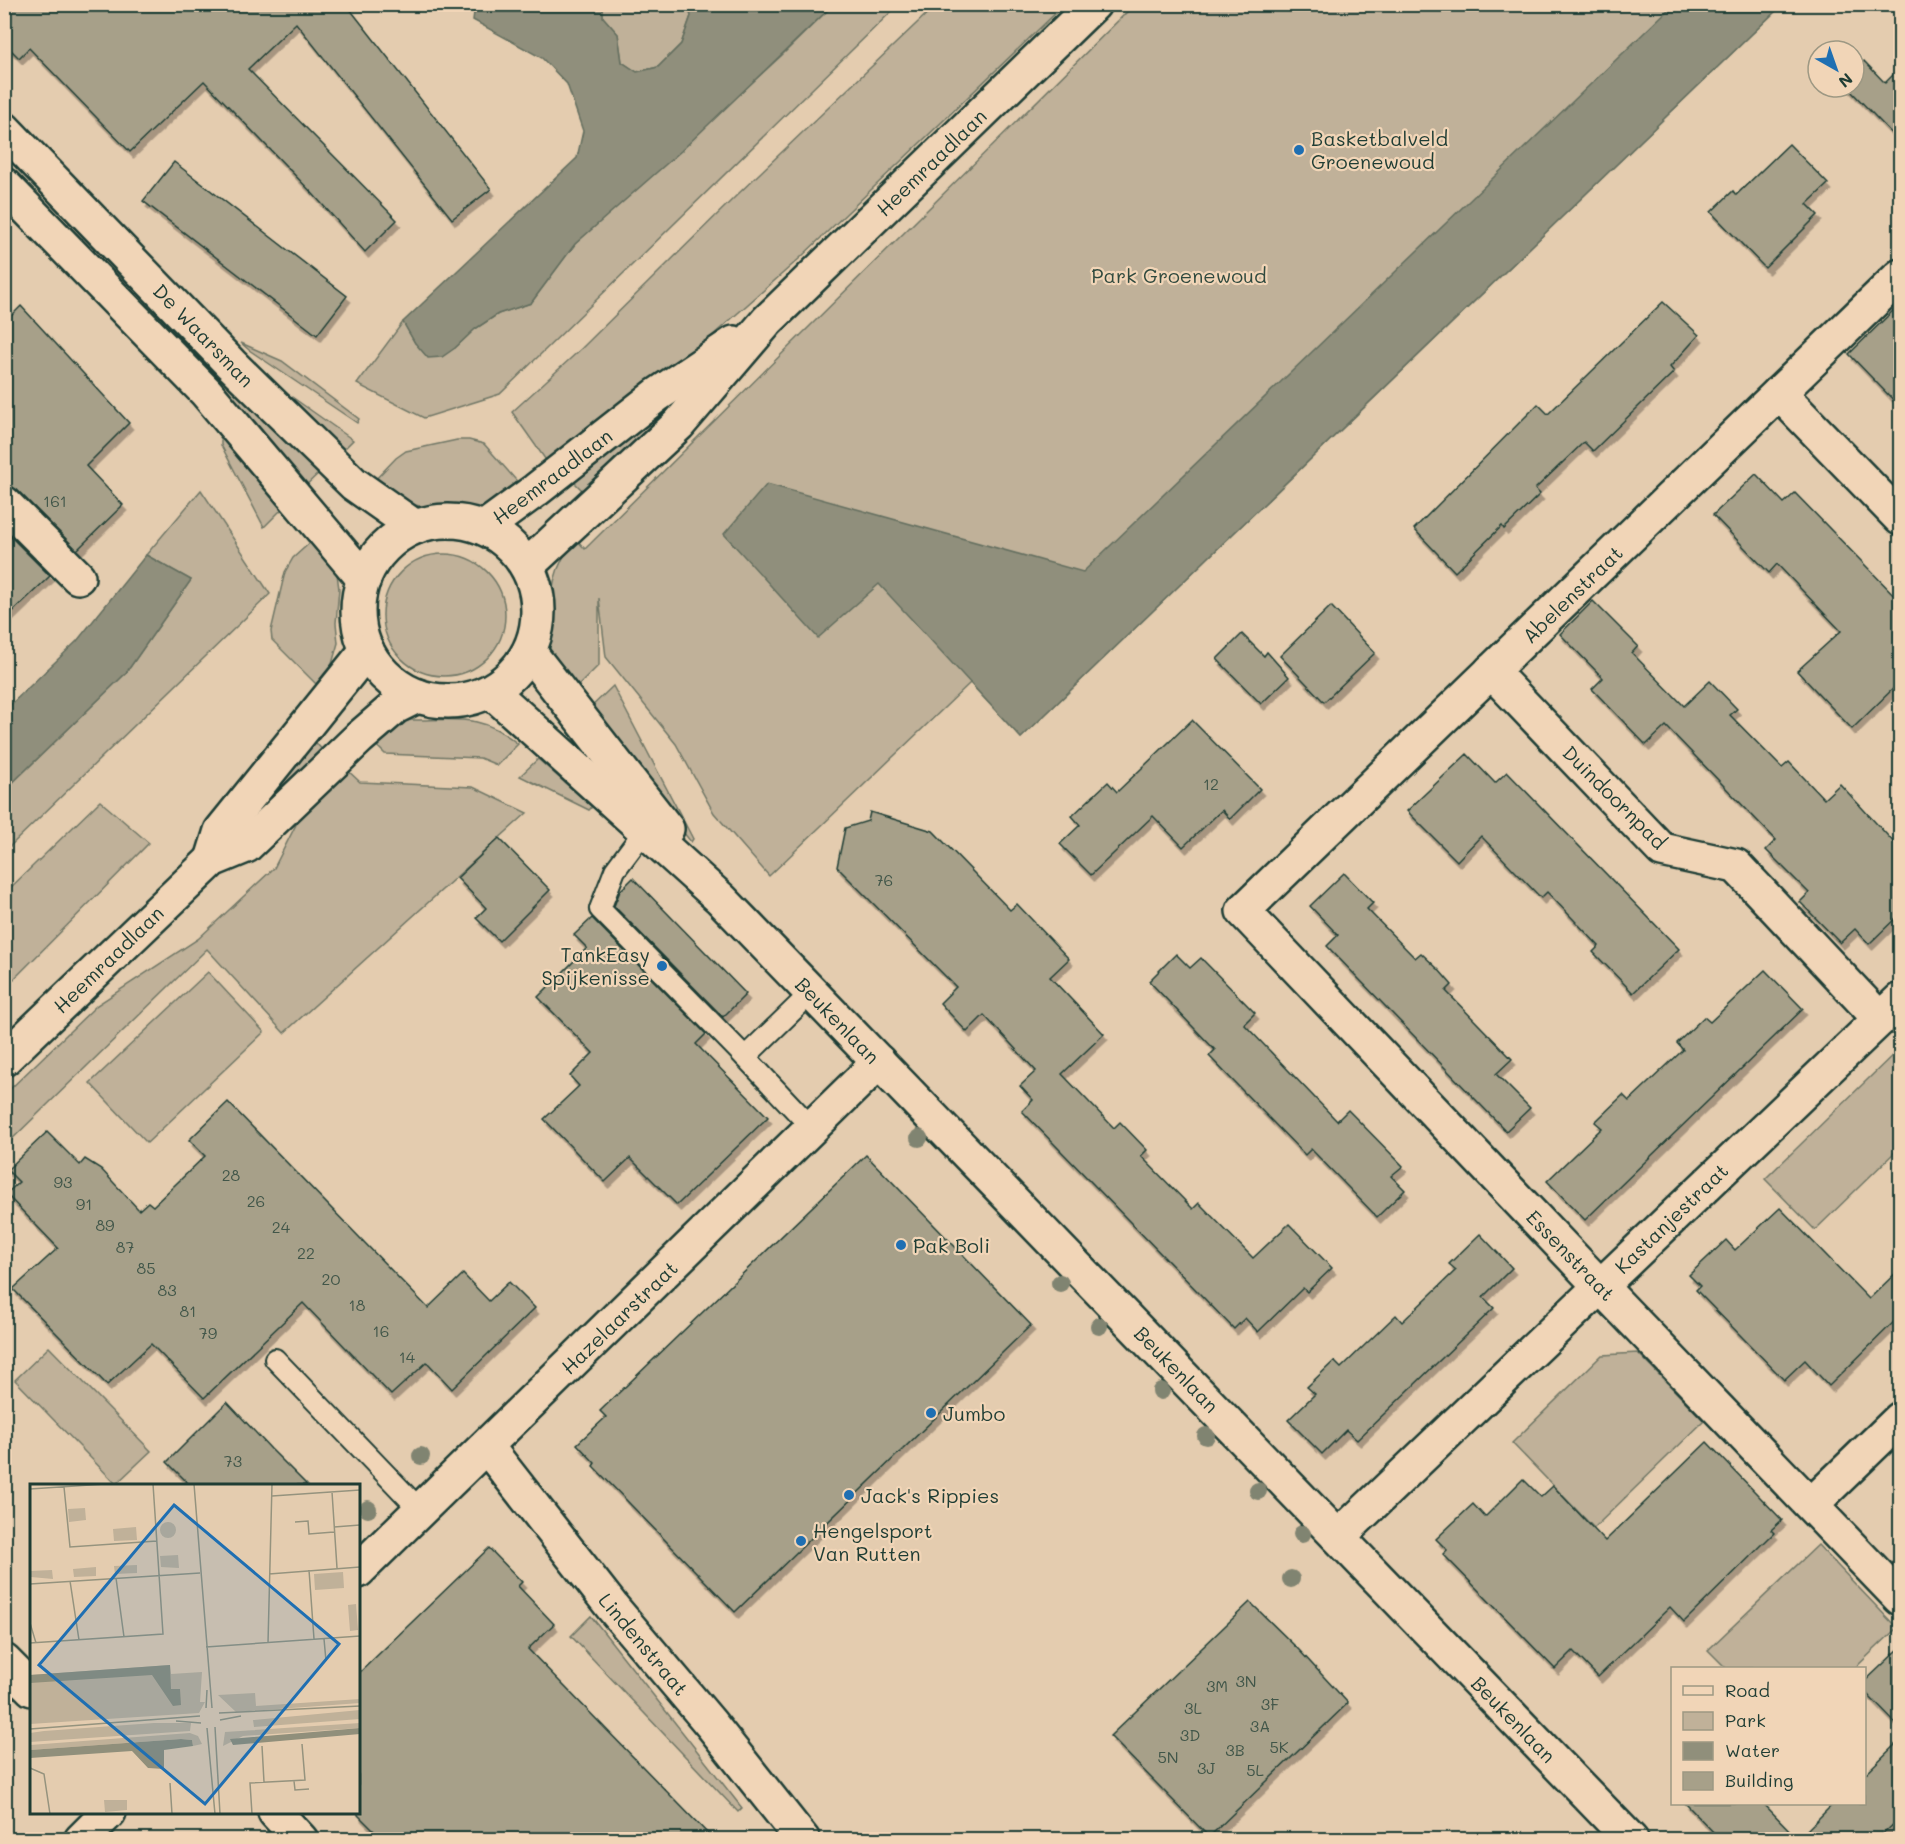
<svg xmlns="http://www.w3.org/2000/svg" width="1905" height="1844" viewBox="0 0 1905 1844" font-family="Mali,sans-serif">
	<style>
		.green { fill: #c0b199; stroke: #707766; stroke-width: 1.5 }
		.water { fill: #908f7b; stroke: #636e5f; stroke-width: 1.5 }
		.building { fill: #a7a089; stroke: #1f3d34; stroke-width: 1.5; filter: url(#shadow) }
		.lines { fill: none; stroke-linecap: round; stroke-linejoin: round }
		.lane-casing { stroke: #1f3d34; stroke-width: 24 }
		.street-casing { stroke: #1f3d34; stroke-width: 38 }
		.secondary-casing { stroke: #1f3d34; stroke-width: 38 }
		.lane { stroke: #f1d5b7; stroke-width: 20 }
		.street { stroke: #f1d5b7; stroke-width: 33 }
		.secondary { stroke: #f1d5b7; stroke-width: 33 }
		.tree { fill: #808471 }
		.poi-dot { fill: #1f6fb2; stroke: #f1d5b7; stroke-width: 2 }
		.labels { text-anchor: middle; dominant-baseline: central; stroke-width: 4.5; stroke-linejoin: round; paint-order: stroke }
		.number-label { font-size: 16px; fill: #415649 }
		.poi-label { font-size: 20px; fill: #1f3d34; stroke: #f1d5b7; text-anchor: start }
		.street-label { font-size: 20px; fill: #1f3d34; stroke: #f1d5b7 }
		.park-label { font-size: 20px; fill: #2f493e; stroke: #f1d5b7 }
		.inset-road { fill: none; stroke: #95937e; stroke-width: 1.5 }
		.view { fill: #1f6fb2; fill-opacity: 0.15; stroke: #1f6fb2; stroke-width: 3 }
		.inset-edge { fill: none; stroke: #1f3d34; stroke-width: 3 }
	</style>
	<defs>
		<filter id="shadow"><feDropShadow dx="3.5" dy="6" stdDeviation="0" flood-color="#0004"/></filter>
	</defs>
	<rect width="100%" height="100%" fill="#e4ccaf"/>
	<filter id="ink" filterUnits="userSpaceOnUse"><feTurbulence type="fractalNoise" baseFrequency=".0167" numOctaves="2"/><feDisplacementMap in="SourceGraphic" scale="12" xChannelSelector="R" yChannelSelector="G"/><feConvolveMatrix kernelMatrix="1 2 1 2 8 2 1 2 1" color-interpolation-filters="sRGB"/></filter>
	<g filter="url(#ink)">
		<g class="green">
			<polygon points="603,4 688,5 691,16 681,44 658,67 637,72 622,62 618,34 603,17"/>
			<polygon points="833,5 898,5 500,394 424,418 357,384 403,322 415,343 455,348 475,329 498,314 531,303 575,244 781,56"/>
			<polygon points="936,5 1064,5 800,258 677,367 550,466 512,412 582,348 737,195"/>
			<path d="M1134,5H1782L1021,738L970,683L769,876L714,813L676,744L606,657L599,598V665L573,691C566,680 555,667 551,655C548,646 550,636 550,627C551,592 552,567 576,539L585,549Z"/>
			<polygon points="73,220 321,471 301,490 64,227"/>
			<polygon points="241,343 282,361 359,419 357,423 249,350"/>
			<polygon points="265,378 353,440 340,453"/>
			<polygon points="674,398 675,403 585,493 569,477"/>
			<polygon points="228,434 286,505 264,527 221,445 221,440"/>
			<polygon points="457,440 469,440 484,444 523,488 497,505 478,509 420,506 403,503 371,484 396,458 406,451"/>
			<polygon points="201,490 270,594 5,851 5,790 126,673 191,580 146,555"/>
			<polygon points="314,539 332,560 337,574 339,589 336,623 338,643 332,664 316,684 272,640 271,631 285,572 293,558"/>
			<circle cx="444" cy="615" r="61"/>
			<polygon points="613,686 691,835 693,839 691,842 587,711"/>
			<path d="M411,720C455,720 482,713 518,744L497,765L480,758L385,754L372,741L396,724Z"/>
			<polygon points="311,737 324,752 232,841"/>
			<polygon points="538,759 591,806 591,808 589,810 520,776"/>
			<polygon points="344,767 360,782 473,787 527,813 284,1033 207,949 5,1146 5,1094 97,1005 198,939 274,868 308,801"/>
			<polygon points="100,801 149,843 5,988 5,893"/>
			<polygon points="208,972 264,1032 147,1143 90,1083"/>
			<polygon points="1900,1048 1900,1147 1815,1230 1765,1179"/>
			<polygon points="49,1347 151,1451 116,1484 15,1380"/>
			<polygon points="1638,1353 1704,1421 1594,1528 1512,1443 1602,1355"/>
			<polygon points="1818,1545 1897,1628 1855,1668 1726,1668 1708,1650"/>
			<polygon points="591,1616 742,1808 738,1812 571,1636"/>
		</g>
		<g class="water">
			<polygon points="475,5 603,5 603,17 618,34 622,62 637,72 658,67 681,44 691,16 688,5 833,5 681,151 575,244 531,303 498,314 475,329 455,348 442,357 428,358 415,343 403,322 577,158 583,131 567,84 542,58 473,20"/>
			<polygon points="1673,5 1782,5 1021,738 879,584 818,638 724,534 767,484 1083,572"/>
			<polygon points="146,555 191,580 126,673 5,790 5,710 77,641"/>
		</g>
		<g class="building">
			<polygon points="4,4 346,4 491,189 452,219 296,23 248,69 397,220 365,252 313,194 204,81 130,152 29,48 19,58 4,43"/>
			<polygon points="1864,61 1885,83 1900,68 1900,142 1847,87 1854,87 1854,72"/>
			<polygon points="1789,144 1828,184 1807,204 1818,215 1765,268 1711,212 1733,191 1736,195"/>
			<polygon points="174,162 347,296 317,335 143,201"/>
			<polygon points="1663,302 1699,335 1670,367 1674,372 1593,451 1584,442 1535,489 1540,494 1504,529 1502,526 1455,572 1414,529 1538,404 1548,414"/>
			<polygon points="1900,304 1900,407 1849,354"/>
			<polygon points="21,306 129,423 86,466 123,505 77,550 17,490 4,485 4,323"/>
			<polygon points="1756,474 1784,503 1795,493 1900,601 1900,682 1852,729 1797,671 1841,631 1777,564 1769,573 1713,515"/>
			<polygon points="4,530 50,576 4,620"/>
			<polygon points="1593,601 1638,646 1632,653 1684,706 1710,681 1737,709 1730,715 1782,768 1789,762 1824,799 1840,784 1900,849 1900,914 1869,944 1855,929 1840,943 1800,902 1809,893 1766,850 1776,840 1666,726 1646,745 1592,689 1603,678 1560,634"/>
			<polygon points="1331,606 1375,653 1324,702 1280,656"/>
			<polygon points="1242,634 1264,656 1267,652 1289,677 1261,704 1217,659"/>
			<polygon points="1192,720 1260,789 1230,819 1222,810 1183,847 1153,816 1091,875 1060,844 1080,825 1072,816 1108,782 1117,792"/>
			<polygon points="1467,754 1495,783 1507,772 1679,949 1633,993 1593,952 1599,946 1547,892 1541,898 1481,836 1457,861 1407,811"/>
			<polygon points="870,812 933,831 1010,910 1017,904 1069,959 1050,977 1104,1034 1062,1074 1114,1128 1120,1122 1147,1150 1141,1156 1193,1209 1199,1203 1253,1258 1289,1224 1332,1268 1307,1292 1303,1288 1258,1332 1245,1318 1234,1329 1022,1111 1033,1100 1020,1086 1036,1071 984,1015 967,1032 953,1017 940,1003 956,987 837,867 845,828 868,821"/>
			<polygon points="499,838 550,890 499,941 476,918 486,908 457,878"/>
			<polygon points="1344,873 1373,903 1367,909 1415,958 1421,953 1439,970 1452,985 1446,991 1512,1059 1496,1074 1530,1108 1506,1131 1327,946 1338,935 1310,906"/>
			<polygon points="633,878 746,994 723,1017 614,906 620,891"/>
			<polygon points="592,918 706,1034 696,1044 768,1117 677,1205 630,1158 605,1182 544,1119 579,1086 570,1076 593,1053 538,997 587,948 574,935"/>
			<polygon points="1176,954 1190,968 1201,958 1255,1013 1244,1024 1337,1121 1348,1110 1403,1166 1391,1176 1405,1190 1377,1217 1311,1149 1305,1155 1268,1117 1209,1056 1215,1050 1149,981"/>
			<polygon points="1765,970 1803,1009 1585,1220 1547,1181 1602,1128 1595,1122 1623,1095 1629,1101 1683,1050 1677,1043 1704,1017 1710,1022"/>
			<polygon points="228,1102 428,1308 463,1274 489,1301 509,1282 535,1308 452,1389 427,1362 391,1395 303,1303 204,1398 151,1344 107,1385 13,1289 58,1248 6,1194 19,1182 7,1170 47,1132 80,1165 85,1159 101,1169 139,1210 148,1202 153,1206 205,1156 189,1140"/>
			<polygon points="866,1155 1031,1325 735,1612 593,1466 595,1463 577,1444 606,1417 600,1411"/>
			<polygon points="1780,1208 1869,1299 1900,1269 1900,1316 1829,1386 1805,1360 1784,1380 1696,1290 1700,1286 1689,1275 1726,1240 1735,1250"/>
			<polygon points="1480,1234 1512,1268 1483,1297 1494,1308 1357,1440 1346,1430 1322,1454 1288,1420 1315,1394 1307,1387 1334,1361 1341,1368 1396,1315 1402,1322 1456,1270 1449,1264"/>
			<polygon points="227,1402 271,1449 307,1485 190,1485 167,1462"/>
			<polygon points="1707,1442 1782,1520 1771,1530 1774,1533 1684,1622 1670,1607 1598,1677 1573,1651 1555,1669 1443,1554 1447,1550 1436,1539 1473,1504 1485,1517 1523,1479 1541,1497 1553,1486 1605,1541"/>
			<polygon points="489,1548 522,1582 518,1586 554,1624 528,1649 713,1839 382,1839 358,1815 358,1674"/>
			<polygon points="1250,1602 1299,1650 1348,1703 1209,1837 1110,1736"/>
			<polygon points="1900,1648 1900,1728 1864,1691 1864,1682"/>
			<polygon points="1900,1740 1900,1818 1878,1839 1720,1839 1685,1803 1763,1803 1798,1839 1834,1803 1864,1803 1864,1775"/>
		</g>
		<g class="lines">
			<g class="lane-casing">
				<g id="lane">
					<polyline points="645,830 615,870 600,909 745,1057 811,993"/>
					<polyline points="745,1057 812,1128"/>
					<polyline points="275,1359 421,1511"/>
				</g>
			</g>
			<g class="street-casing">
				<g id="street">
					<polyline points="4,129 231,364 354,484 415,527"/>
					<polyline points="4,185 206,392 364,579"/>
					<polyline points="1900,276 1243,911 1600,1286 1900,1598"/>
					<polyline points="1779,393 1900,518"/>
					<polyline points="4,503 78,577"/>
					<polyline points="529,652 667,829"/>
					<polyline points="1491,671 1662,850 1736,866 1880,1019"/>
					<polyline points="491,691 721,899 1631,1840"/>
					<polyline points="487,1447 613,1608 711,1724 803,1840"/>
					<polyline points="1812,1504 1900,1419"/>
					<polyline points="1339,1536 1900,1000"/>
					<polyline points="358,1571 879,1062"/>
					<polyline points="4,1661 32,1689"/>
					<polyline points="275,1812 301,1840"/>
					<polyline points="81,1840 109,1812"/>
				</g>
			</g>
			<g class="secondary-casing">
				<g id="secondary">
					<circle cx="448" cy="611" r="90"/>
					<polyline points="484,528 536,490 657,395 734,343"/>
					<polyline points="527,566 679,424 768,320 1094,4"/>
					<polyline points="212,860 221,831 367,650"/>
					<polyline points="4,1059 212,860 246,846 359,738 395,707 417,696"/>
				</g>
			</g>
			<use href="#lane" class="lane"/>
			<use href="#street" class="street"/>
			<use href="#secondary" class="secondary"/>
		</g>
		<g class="tree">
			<circle cx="919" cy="1138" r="9"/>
			<circle cx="1060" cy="1283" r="9"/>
			<circle cx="1099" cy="1326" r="9"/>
			<circle cx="1161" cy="1391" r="9"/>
			<circle cx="1206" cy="1436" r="9"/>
			<circle cx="421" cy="1456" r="9"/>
			<circle cx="1258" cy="1491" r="9"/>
			<circle cx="368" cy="1509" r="9"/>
			<circle cx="1302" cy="1534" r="9"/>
			<circle cx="1291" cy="1579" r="9"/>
		</g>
	</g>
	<g class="poi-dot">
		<circle cx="1299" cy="150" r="6"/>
		<circle cx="662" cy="966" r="6"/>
		<circle cx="901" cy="1245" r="6"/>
		<circle cx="931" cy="1413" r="6"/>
		<circle cx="849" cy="1495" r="6"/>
		<circle cx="801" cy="1541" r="6"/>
	</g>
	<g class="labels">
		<g class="number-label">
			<text x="55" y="500">161</text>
			<text x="1211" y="783">12</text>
			<text x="884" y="879">76</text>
			<text x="231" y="1174">28</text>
			<text x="63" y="1181">93</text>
			<text x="256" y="1200">26</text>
			<text x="84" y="1203">91</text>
			<text x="105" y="1224">89</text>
			<text x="281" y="1226">24</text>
			<text x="125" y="1246">87</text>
			<text x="306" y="1252">22</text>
			<text x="146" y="1267">85</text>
			<text x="331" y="1278">20</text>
			<text x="167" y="1289">83</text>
			<text x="357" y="1304">18</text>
			<text x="188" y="1310">81</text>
			<text x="381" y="1330">16</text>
			<text x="208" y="1332">79</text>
			<text x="407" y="1356">14</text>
			<text x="233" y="1460">73</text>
			<text x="1246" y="1680">3N</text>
			<text x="1217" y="1685">3M</text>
			<text x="1270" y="1703">3F</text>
			<text x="1193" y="1707">3L</text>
			<text x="1260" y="1725">3A</text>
			<text x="1190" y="1734">3D</text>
			<text x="1279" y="1746">5K</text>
			<text x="1235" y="1749">3B</text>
			<text x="1168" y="1756">5N</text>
			<text x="1206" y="1767">3J</text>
			<text x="1255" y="1769">5L</text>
		</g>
		<g class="poi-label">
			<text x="1311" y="138">Basketbalveld<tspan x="1311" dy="23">Groenewoud</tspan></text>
			<text x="650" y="954" text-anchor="end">TankEasy<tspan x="650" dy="23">Spijkenisse</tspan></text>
			<text x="913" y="1245">Pak Boli</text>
			<text x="943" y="1413">Jumbo</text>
			<text x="861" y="1495">Jack's Rippies</text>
			<text x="813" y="1530">Hengelsport<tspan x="813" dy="23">Van Rutten</tspan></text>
		</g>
		<g class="street-label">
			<text transform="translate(931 162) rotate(-44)">Heemraadlaan</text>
			<text transform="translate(204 335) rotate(46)">De Waarsman</text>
			<text transform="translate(552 476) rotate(-37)">Heemraadlaan</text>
			<text transform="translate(1572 594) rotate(-44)">Abelenstraat</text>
			<text transform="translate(1615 797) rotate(45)">Duindoornpad</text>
			<text transform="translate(108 959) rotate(-44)">Heemraadlaan</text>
			<text transform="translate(838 1020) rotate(46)">Beukenlaan</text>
			<text transform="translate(1671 1218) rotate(-44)">Kastanjestraat</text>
			<text transform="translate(1571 1255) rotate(46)">Essenstraat</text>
			<text transform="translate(619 1317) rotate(-44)">Hazelaarstraat</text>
			<text transform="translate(1177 1369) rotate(46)">Beukenlaan</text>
			<text transform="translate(644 1644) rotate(50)">Lindenstraat</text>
			<text transform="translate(1514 1719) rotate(46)">Beukenlaan</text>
		</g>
		<g class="park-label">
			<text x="1179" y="275">Park Groenewoud</text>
		</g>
	</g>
	<g transform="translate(30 1484)">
		<rect width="330" height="330" fill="#e4ccaf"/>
		<path d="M55,24L56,36L39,38L38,25ZM130 46a8 8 0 1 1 16 0a8 8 0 1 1-16 0ZM106,43L107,56L84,57L83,45ZM148,71L149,84L131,83L130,72ZM107,81V89L85,90L84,82ZM66,83V92L44,93L43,85ZM22,86L23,95L1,93L0,87ZM313,88L314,104L285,106L284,90ZM326,120L328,146L320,147L318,121ZM140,181L141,190L172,188L170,218H175L169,229L0,240V191ZM225,209L226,222L330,215V219L206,228L188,211ZM330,226V235L224,243L223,236ZM124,239H161L160,247L0,258V249L14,247ZM330,239V244L213,252L193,262L195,248ZM160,249L168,252L172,260L163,262L162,256L151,255L0,266V261ZM74,316H97V326L75,328Z" fill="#c0b199"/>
		<path d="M140,181L141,205H150L151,221L143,222L122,191L0,199V191ZM330,244V250L203,261L200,255ZM151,255L162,256L163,262L134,266V285L118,284L102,267L0,274V266Z" fill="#908f7b"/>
		<path class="inset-road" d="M164,0L182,224M34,3L40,63L127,57M0,5L75,0M302,8L307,84M242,12L330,6M265,38L278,37L279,50L304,48M304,43L330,41M279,86L284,155M239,90L330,83M86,94L94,153M40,97L49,156M0,100L170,89M0,139L6,159M294,155L296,177M0,159L133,150L123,0M238,159L242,0M176,163L330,152M176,224L177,206M189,229L330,222M190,236L211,232M146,237L171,239M185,243L190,330M177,244L185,330M0,245L170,232M232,262L234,298M0,284L14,290L20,330M264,297L265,306L279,305M140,299L142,330M222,330L220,299L275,296L272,260"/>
		<path class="view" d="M144,21L309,160L175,320L9,181Z"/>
		<rect width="330" height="330" class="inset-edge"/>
	</g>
	<rect width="1905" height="1844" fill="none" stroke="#f1d5b7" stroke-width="24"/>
	<rect x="12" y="12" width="1881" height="1820" fill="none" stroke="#1f3d34" stroke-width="2" filter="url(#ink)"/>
	<rect x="1671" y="1667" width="195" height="138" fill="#f1d5b7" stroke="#9d9883" stroke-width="1.5"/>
	<rect x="1683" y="1686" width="30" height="9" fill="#f1d5b7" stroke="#9d9883" stroke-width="1.5"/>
	<text x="1725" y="1697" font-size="18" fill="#1f3d34">Road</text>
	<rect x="1683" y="1712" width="30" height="18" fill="#c0b199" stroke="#9d9883" stroke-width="1.5"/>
	<text x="1725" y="1727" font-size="18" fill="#1f3d34">Park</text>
	<rect x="1683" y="1742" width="30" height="18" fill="#908f7b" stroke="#9d9883" stroke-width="1.5"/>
	<text x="1725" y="1757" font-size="18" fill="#1f3d34">Water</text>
	<rect x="1683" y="1772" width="30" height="18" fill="#a7a089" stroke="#9d9883" stroke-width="1.5"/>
	<text x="1725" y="1787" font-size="18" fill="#1f3d34">Building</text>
	<g transform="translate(1836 69) rotate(140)"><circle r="28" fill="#f1d5b7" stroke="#9d9883" stroke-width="1.5"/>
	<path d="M0-4.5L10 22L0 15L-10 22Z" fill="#1f6fb2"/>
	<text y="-9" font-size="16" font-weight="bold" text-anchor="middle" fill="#1f3d34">N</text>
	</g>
</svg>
